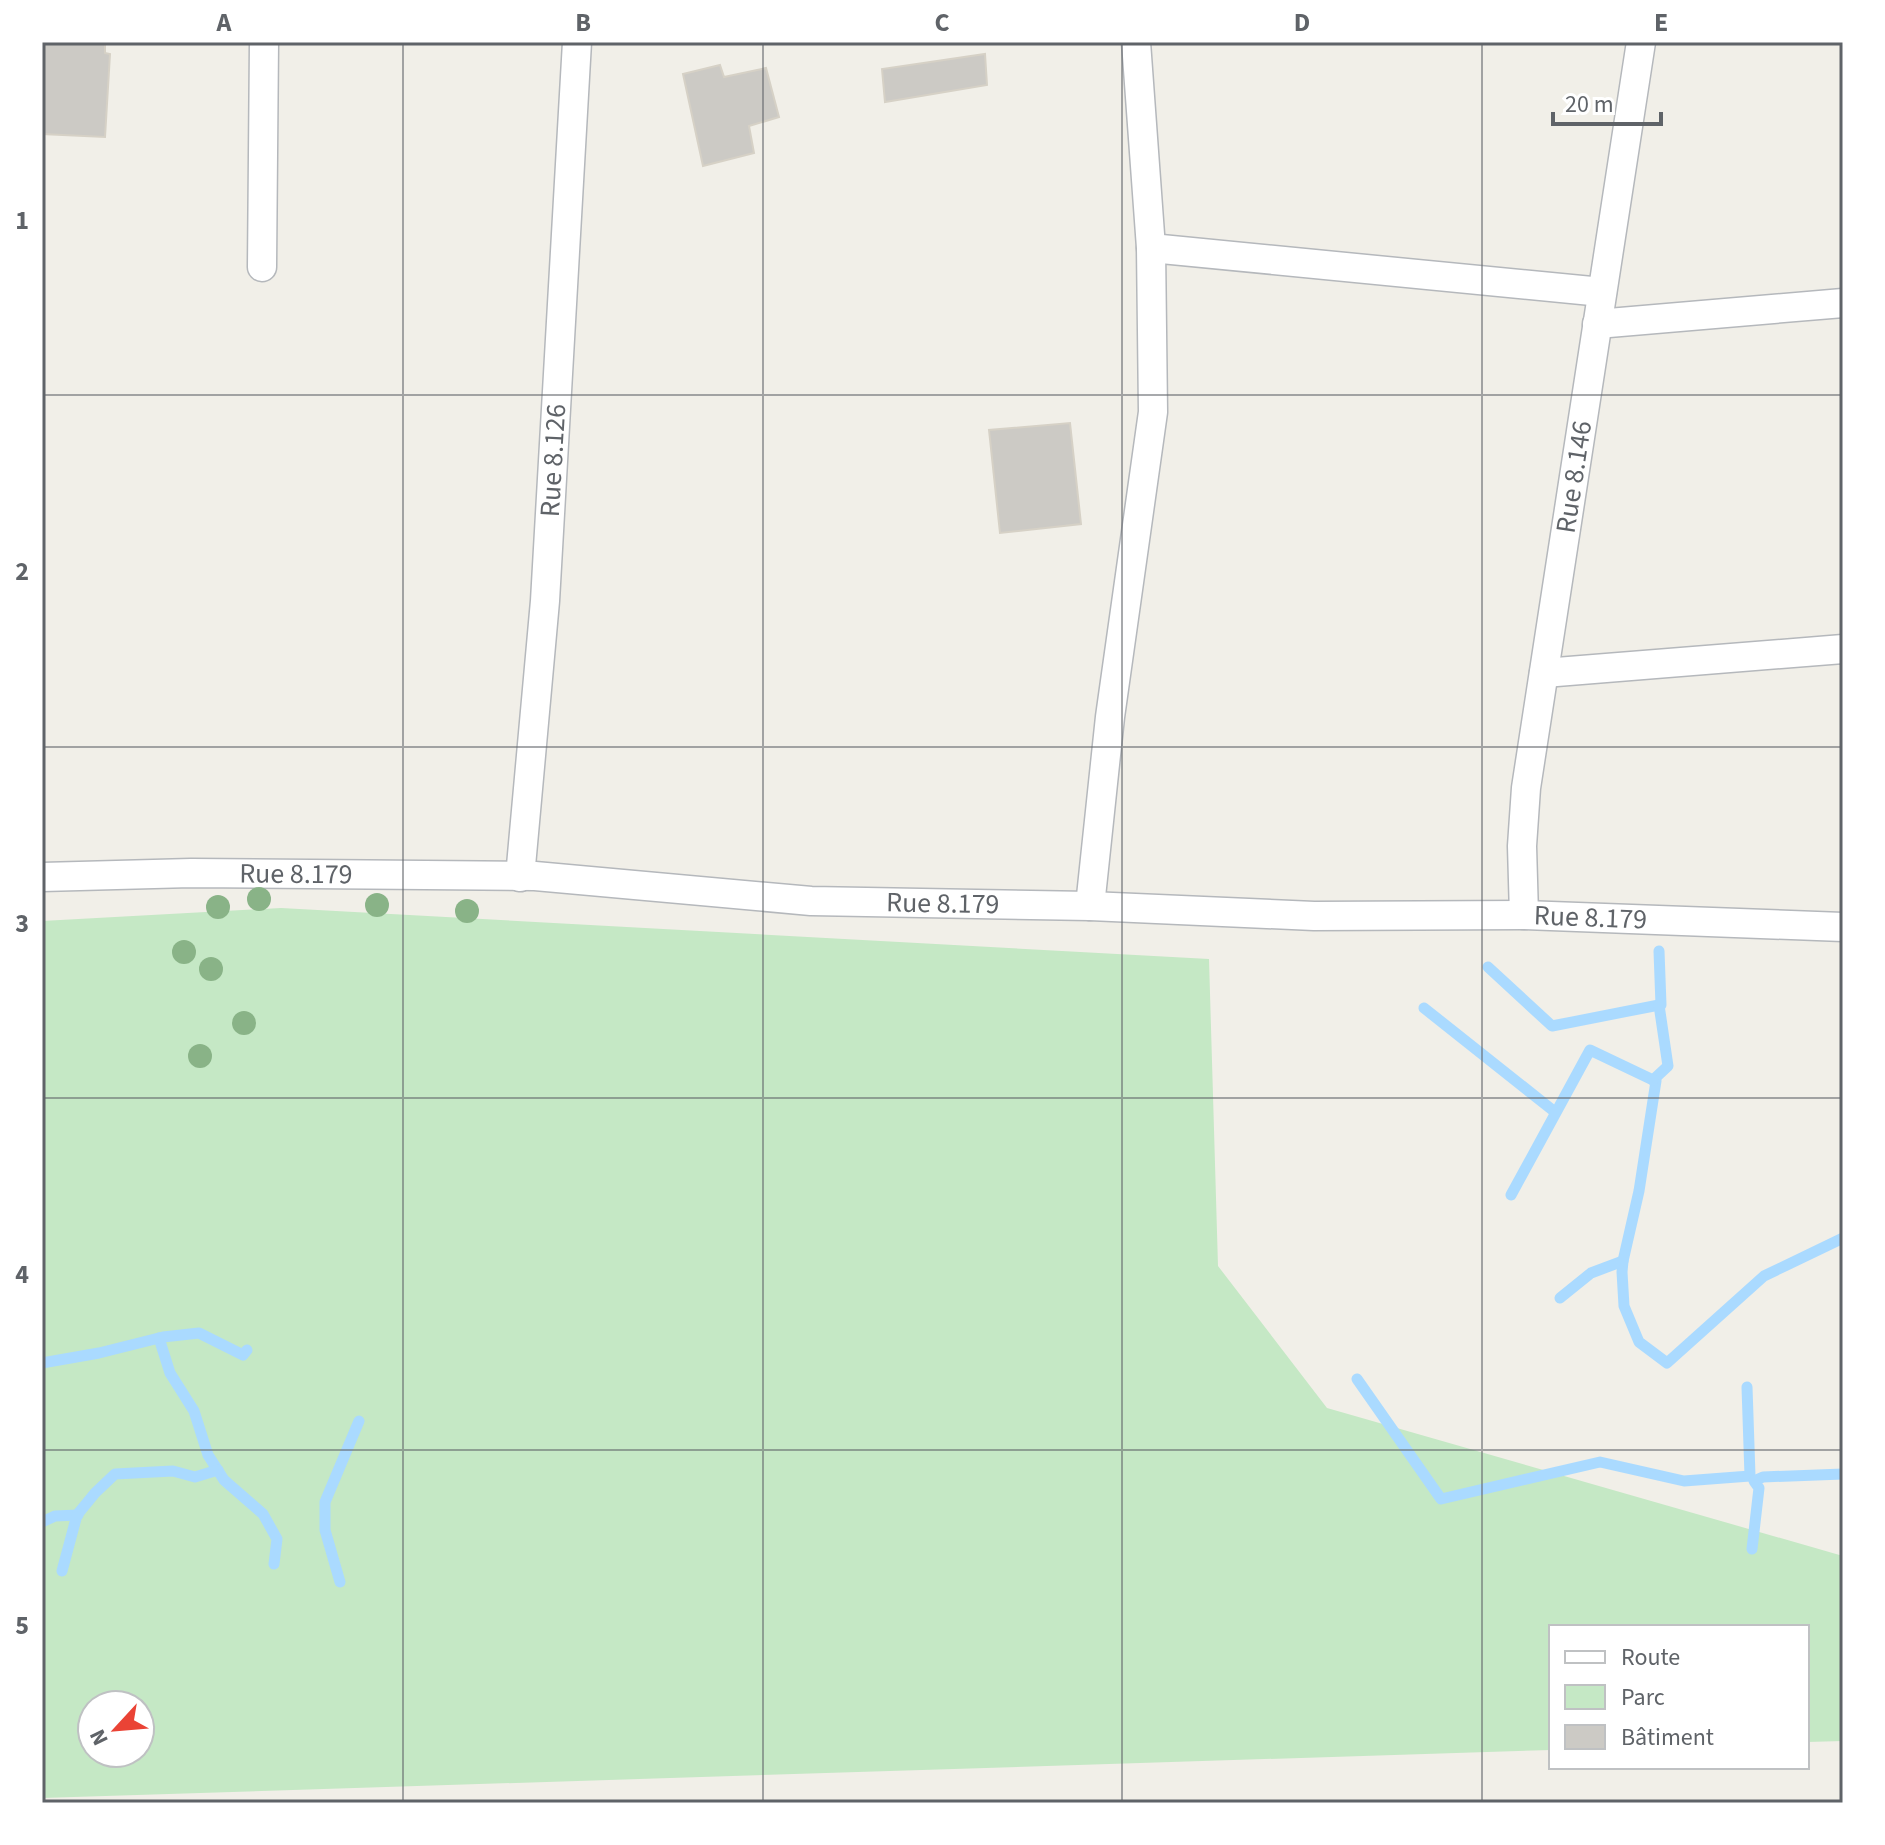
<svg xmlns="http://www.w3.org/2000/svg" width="1885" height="1845" viewBox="0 0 1885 1845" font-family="'Source Sans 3',sans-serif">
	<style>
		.green { fill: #c5e8c5; fill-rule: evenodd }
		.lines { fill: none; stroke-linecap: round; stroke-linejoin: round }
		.stream { stroke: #aadaff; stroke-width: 11 }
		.building { fill: #cccac5; stroke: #d6d1c6; stroke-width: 2 }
		.street-casing { stroke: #b5b8bc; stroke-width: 31 }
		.street { stroke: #fff; stroke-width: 28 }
		.tree { fill: #89b387 }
		.grid { fill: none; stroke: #5f6368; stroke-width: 2; stroke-opacity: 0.55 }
		.labels { text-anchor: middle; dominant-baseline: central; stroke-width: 6; stroke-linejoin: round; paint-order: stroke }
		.street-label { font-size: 28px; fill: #5f6368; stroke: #fff }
		.neatline { fill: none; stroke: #5f6368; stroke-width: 3 }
		.grid-label { font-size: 26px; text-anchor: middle; font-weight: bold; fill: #5f6368 }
	</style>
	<rect width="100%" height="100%" fill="#f1efe8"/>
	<path class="green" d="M281,908L1209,959L1218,1266L1327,1408L1843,1556V1741L1807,1742V1627H1551V1750L42,1798V921ZM92,1705H140V1753H92Z"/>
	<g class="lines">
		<g class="stream">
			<polyline points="1488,967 1552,1026 1659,1005"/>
			<polyline points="1424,1008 1555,1112"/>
			<polyline points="1653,1080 1656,1081 1639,1191 1623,1261 1622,1272 1624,1306 1639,1342 1667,1363 1764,1276 1843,1238"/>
			<polyline points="1653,1080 1668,1066 1659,1005 1661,1005 1659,951"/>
			<polyline points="1511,1195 1590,1050 1653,1080"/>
			<polyline points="1560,1298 1591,1273 1623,1261"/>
			<polyline points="159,1338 170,1373 194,1411 208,1455 224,1480 263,1514 277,1539 274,1564"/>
			<polyline points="42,1363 99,1353 163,1337 199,1333 243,1355 247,1350"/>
			<polyline points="1357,1379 1441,1499 1600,1462 1684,1481 1750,1476 1747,1387"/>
			<polyline points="42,1522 55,1516 78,1515"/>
			<polyline points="1752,1549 1759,1488 1754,1481 1763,1477 1843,1474"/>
			<polyline points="62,1571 77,1515 95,1493 115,1474 173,1471 195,1477 218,1470"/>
			<polyline points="340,1582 325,1530 325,1502 359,1421"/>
		</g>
	</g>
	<g class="building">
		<polygon points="42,42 105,42 105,53 110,54 105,137 42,134"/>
		<polygon points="985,54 987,85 885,102 882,69"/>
		<polygon points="720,65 724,77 766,68 779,117 749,126 754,153 703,166 683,74"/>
		<polygon points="1070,423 1081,524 1000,533 989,430"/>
	</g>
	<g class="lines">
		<g class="street-casing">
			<g id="street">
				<polyline points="1151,248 1602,292"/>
				<polyline points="262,267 264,42"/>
				<polyline points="1597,324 1843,303"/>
				<polyline points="1544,673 1843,649"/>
				<path id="s1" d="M42,877L191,873L535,876L811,901L1090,906L1314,916L1524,915L1843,927"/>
				<path id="s2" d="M520,877L545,601L577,42"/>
				<polyline points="1090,906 1110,717 1153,412 1151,248 1136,42"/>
				<path id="s3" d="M1524,915L1522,846L1526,788L1641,42"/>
			</g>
		</g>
		<use href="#street" class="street"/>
	</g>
	<g class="tree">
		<circle cx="259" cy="899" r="12"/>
		<circle cx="377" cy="905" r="12"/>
		<circle cx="218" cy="907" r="12"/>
		<circle cx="467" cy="911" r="12"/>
		<circle cx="184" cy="952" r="12"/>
		<circle cx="211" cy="969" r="12"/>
		<circle cx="244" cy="1023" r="12"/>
		<circle cx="200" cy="1056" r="12"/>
	</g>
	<path class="grid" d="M403,42V1803M763,42V1803M1122,42V1803M1482,42V1803M42,395H1843M42,747H1843M42,1098H1843M42,1450H1843"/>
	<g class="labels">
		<g class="street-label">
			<text stroke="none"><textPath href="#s2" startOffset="418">Rue 8.126</textPath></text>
			<text stroke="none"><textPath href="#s3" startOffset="442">Rue 8.146</textPath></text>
			<text stroke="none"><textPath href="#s1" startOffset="254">Rue 8.179</textPath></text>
			<text stroke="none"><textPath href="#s1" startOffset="902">Rue 8.179</textPath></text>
			<text stroke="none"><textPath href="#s1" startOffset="1550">Rue 8.179</textPath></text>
		</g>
	</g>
	<rect width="1885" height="1845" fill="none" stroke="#ffffff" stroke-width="88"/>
	<rect x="1549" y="1625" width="260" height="144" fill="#ffffff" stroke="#bfc1c3" stroke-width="2"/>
	<rect x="1565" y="1651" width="40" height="12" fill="#ffffff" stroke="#bfc1c3" stroke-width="2"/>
	<text x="1621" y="1665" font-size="24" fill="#5f6368">Route</text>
	<rect x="1565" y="1685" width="40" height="24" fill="#c5e8c5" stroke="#bfc1c3" stroke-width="2"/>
	<text x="1621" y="1705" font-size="24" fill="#5f6368">Parc</text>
	<rect x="1565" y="1725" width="40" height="24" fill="#cccac5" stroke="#bfc1c3" stroke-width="2"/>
	<text x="1621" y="1745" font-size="24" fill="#5f6368">Bâtiment</text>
	<g transform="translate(116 1729) rotate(244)"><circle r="38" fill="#ffffff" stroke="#bfc1c3" stroke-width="2"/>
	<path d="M0-6L14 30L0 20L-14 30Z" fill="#ea4335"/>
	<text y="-12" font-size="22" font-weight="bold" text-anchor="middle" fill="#5f6368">N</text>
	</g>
	<path d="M1553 112v12h108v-12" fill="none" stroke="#5f6368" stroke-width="4"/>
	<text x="1565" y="112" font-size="24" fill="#5f6368" stroke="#ffffff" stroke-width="6" paint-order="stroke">20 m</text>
	<rect x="44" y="44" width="1797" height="1757" class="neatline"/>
	<g class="grid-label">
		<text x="224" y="31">A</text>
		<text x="583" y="31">B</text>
		<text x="942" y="31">C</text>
		<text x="1302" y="31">D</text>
		<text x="1661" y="31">E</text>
		<text x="22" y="229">1</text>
		<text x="22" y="580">2</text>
		<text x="22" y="932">3</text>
		<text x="22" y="1283">4</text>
		<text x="22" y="1634">5</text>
	</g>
</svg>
